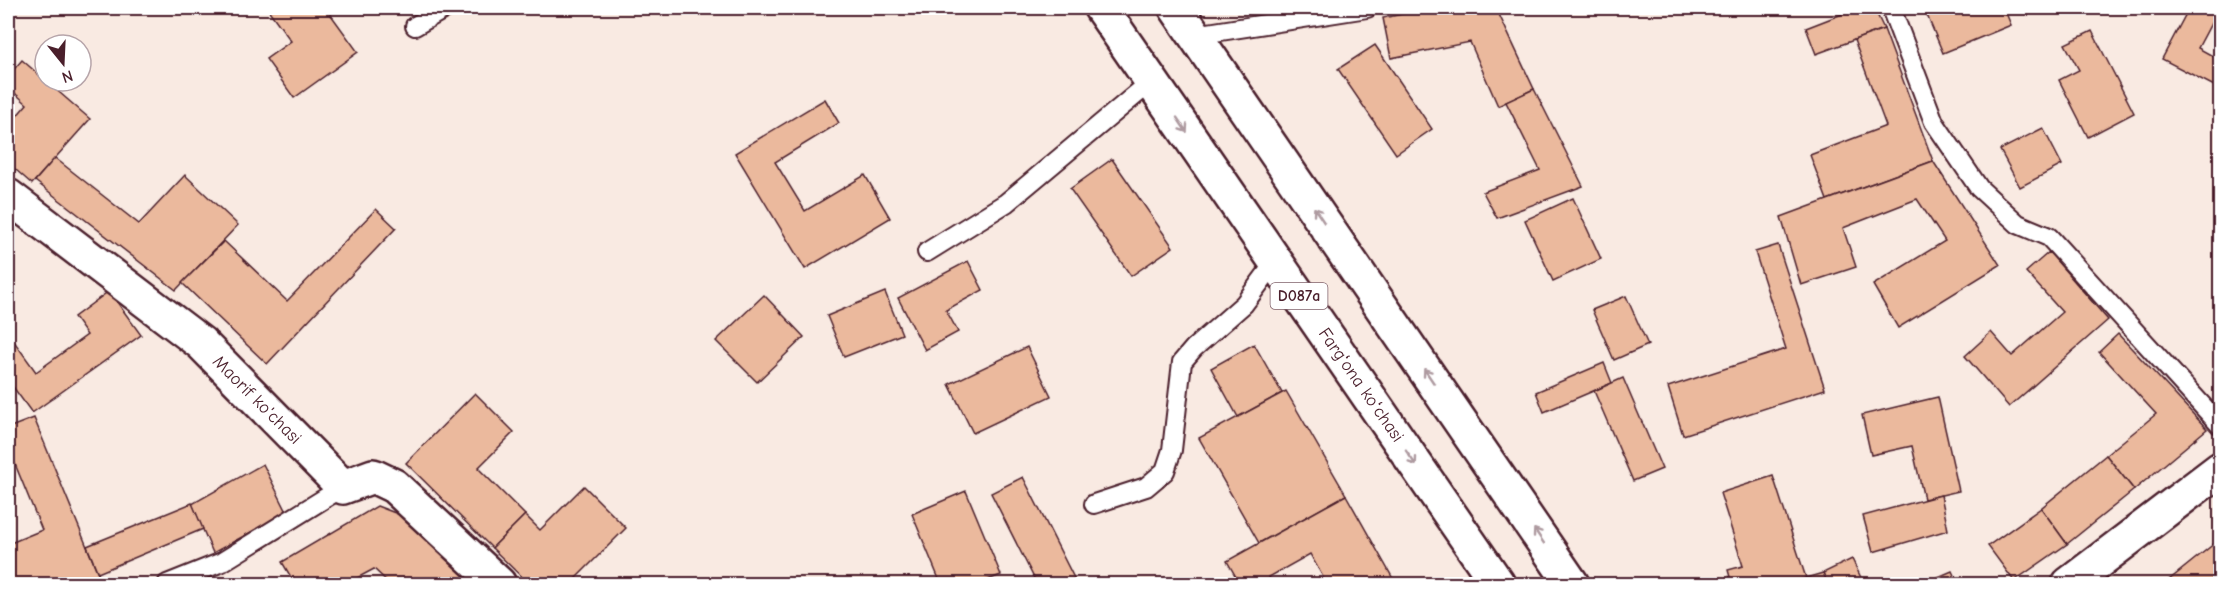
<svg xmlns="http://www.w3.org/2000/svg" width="2228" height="592" viewBox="0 0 2228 592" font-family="'Comic Neue',sans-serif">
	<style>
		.building { fill: #ebb99d; stroke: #4a1f2b; stroke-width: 1.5 }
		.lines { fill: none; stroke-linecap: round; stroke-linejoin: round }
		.service-casing { stroke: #4a1f2b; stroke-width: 22 }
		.minor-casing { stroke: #4a1f2b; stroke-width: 38 }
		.primary-casing { stroke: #4a1f2b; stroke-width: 38 }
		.service { stroke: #fff; stroke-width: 18 }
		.minor { stroke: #fff; stroke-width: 33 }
		.primary { stroke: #fff; stroke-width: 33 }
		.oneway { stroke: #ae9aa0 }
		.labels { text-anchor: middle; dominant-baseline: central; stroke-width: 4.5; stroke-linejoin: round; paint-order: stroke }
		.shield { fill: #fff; stroke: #80626b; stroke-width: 1.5 }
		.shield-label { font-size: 16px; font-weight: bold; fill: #4a1f2b }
		.street-label { font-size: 18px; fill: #4a1f2b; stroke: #fff }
	</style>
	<rect width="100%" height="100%" fill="#f9eae2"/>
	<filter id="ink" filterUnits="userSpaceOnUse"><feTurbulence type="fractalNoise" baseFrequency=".0167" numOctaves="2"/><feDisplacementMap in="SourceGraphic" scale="12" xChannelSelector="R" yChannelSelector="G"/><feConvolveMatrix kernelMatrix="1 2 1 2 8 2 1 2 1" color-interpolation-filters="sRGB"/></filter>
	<g filter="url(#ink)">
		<g class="building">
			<polygon points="267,8 326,8 358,52 294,98 266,59 291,41"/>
			<polygon points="1431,8 1496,8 1534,89 1498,106 1470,42 1391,58 1383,18"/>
			<polygon points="1839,8 1874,8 1884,29 1816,54 1806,28 1842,14"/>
			<polygon points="1924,8 1982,8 1983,10 1989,8 2004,8 2011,25 1943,53"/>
			<polygon points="2189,8 2220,8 2220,16 2216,14 2198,48 2220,60 2220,89 2162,59"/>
			<polygon points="1884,29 1933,161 1827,200 1810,155 1886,126 1854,40"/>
			<polygon points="2092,31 2134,113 2088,137 2059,80 2079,70 2065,44"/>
			<polygon points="1375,45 1432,129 1396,154 1338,69"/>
			<polygon points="22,60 90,119 32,184 8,163 8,126 27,104 8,87 8,76"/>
			<polygon points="1534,89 1583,186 1497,218 1483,192 1540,170 1506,102"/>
			<polygon points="825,99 839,123 775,162 805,211 865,175 890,218 805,269 735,153"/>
			<polygon points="2043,128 2062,165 2020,187 2000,150"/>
			<polygon points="55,158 139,224 185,175 238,225 176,290 35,181"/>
			<polygon points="1112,159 1173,247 1131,276 1070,189"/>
			<polygon points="1933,161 2000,265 1898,328 1873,285 1945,241 1917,199 1843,228 1856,267 1801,285 1781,217"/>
			<polygon points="1573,198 1601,259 1553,281 1525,220"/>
			<polygon points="376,209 396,228 267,364 182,283 224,241 287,301"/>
			<polygon points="1778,245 1825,389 1683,435 1668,387 1786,349 1755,252"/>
			<polygon points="2049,252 2108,320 2009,407 1965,356 1991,332 2012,356 2062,312 2026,272"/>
			<polygon points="968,261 983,290 946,310 958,332 925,350 898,298"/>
			<polygon points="109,291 141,335 32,413 8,380 8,333 36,372 87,335 74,317"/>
			<polygon points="885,292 902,334 844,357 827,316"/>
			<polygon points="764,295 804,337 757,382 716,341"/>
			<polygon points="1626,296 1648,345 1614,360 1592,310"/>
			<polygon points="2118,334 2207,429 2134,490 2106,455 2156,414 2099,352"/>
			<polygon points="1254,344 1282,393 1238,417 1211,368"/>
			<polygon points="1027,347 1051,396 973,433 949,384"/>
			<polygon points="1604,363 1612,383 1544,412 1536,392"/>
			<polygon points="1623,378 1662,469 1633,481 1594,391"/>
			<polygon points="1286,391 1346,495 1259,543 1199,438"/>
			<polygon points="475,393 514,432 478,468 525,515 492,548 406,463"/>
			<polygon points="1938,397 1959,491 1924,499 1912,446 1871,455 1862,415"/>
			<polygon points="34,418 99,576 77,584 8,584 8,544 42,530 8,447 8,428"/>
			<polygon points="2106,455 2134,490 2067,544 2041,508"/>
			<polygon points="263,464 287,512 213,553 192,504"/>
			<polygon points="1773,476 1806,578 1785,584 1732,584 1728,570 1743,566 1720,493"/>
			<polygon points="1023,477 1077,584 1037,584 991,493"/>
			<polygon points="584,486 626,528 570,584 529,584 492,548 525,515 540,530"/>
			<polygon points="966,491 1001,575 977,584 941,584 912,514"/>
			<polygon points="1346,495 1396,584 1327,584 1310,554 1269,577 1273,584 1240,584 1227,561"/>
			<polygon points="1941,495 1948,530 1873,552 1863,516"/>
			<polygon points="192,503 203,529 98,573 87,546"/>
			<polygon points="377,506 403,516 474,581 470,584 390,584 374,569 346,584 295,584 282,562"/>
			<polygon points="2041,508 2067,544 2014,581 1988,546"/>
			<polygon points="2220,539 2220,584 2164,584"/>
			<polygon points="1852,559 1864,584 1828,584 1823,573"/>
			<polygon points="1952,571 1958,584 1922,584"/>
			<polygon points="1823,573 1828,584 1785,584 1806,578"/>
		</g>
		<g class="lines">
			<g class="service-casing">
				<g id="service">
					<polyline points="1891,8 1934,122 1979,188 2018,224 2049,237 2220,425"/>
					<polyline points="415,26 446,8"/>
					<polyline points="1195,35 1367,8"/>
					<polyline points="927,252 1006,203 1152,81"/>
					<polyline points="1094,504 1146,487 1165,471 1172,450 1182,362 1194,348 1244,304 1276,261"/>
					<polyline points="167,584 222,562 343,487"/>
				</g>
			</g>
			<g class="minor-casing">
				<g id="minor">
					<polyline points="8,196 201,343 343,487 373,476 394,486 499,584"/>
					<polyline points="2069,584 2220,469"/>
				</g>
			</g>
			<g class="primary-casing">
				<g id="primary">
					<polyline points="1101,8 1498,584"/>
					<polyline points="1176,8 1572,584"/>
				</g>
			</g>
			<use href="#service" class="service"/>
			<use href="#minor" class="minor"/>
			<use href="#primary" class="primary"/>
		</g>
		<defs><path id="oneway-shaft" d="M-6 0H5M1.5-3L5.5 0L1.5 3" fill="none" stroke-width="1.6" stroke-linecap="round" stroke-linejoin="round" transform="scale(1.5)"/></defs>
		<g class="oneway">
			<use href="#oneway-shaft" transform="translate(1182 125) rotate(56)"/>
			<use href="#oneway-shaft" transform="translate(1319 215) rotate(-124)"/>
			<use href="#oneway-shaft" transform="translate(1429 376) rotate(-124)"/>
			<use href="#oneway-shaft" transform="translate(1411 458) rotate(55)"/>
			<use href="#oneway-shaft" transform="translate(1539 536) rotate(-124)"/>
		</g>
	</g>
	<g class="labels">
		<rect class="shield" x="1270.5" y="283" width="57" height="26" rx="4.5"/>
		<g class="shield-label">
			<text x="1299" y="296">D087a</text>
		</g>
		<g class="street-label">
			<text transform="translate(1361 385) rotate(55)">Fargʻona koʻchasi</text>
			<text transform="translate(257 400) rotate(45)">Maorif ko'chasi</text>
		</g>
	</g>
	<rect width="2228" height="592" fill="none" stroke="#fff" stroke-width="30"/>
	<rect x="15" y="15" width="2198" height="562" fill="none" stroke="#4a1f2b" stroke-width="2" filter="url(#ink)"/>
	<g transform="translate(63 63) rotate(162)"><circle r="28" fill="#ffffff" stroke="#b7a5aa" stroke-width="1.5"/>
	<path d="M0-4.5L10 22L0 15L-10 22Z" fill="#4a1f2b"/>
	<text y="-9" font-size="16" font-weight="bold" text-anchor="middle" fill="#4a1f2b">N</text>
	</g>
</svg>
